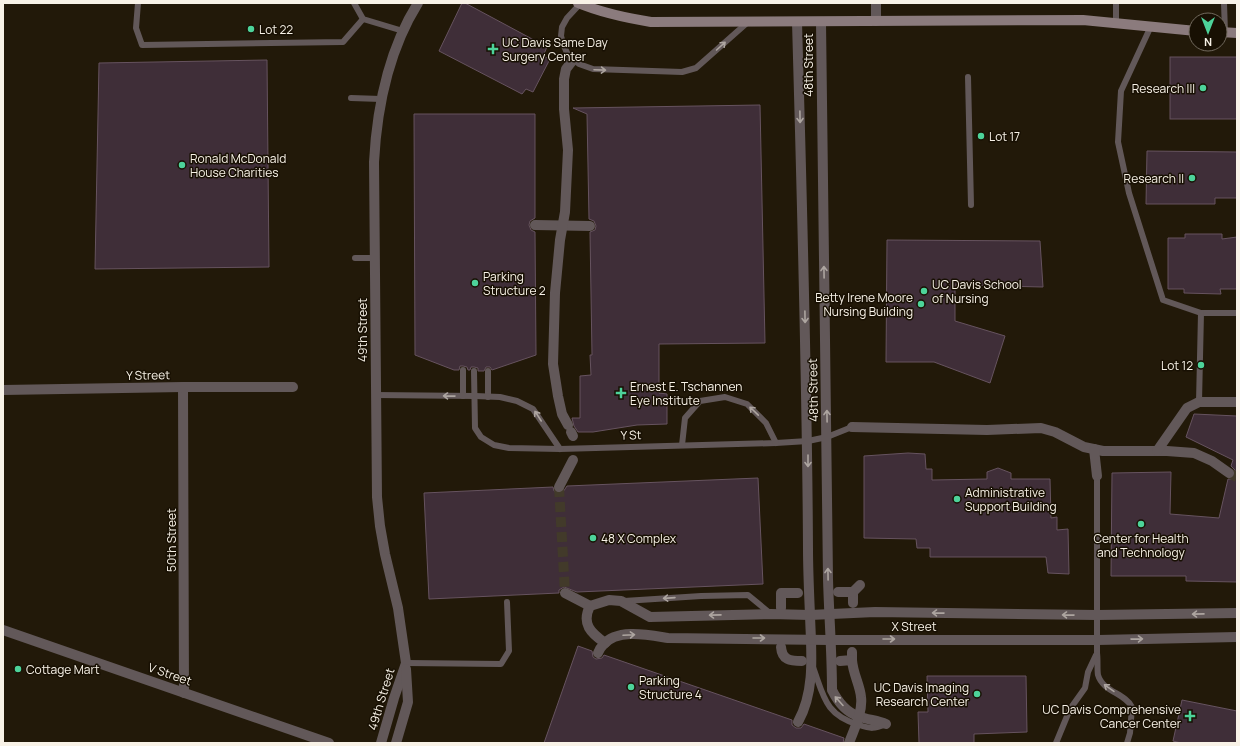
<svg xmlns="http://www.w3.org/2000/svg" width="1240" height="746" viewBox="0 0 1240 746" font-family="Manrope,sans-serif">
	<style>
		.building { fill: #3f2e38; stroke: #66535f }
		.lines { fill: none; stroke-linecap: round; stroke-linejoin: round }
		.street-tunnel { stroke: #423a2a; stroke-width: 10; stroke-dasharray: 10 5; stroke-linecap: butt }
		.lane { stroke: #625859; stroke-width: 6 }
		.street { stroke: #625859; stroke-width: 10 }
		.secondary { stroke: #8b7b7d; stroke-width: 10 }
		.oneway { stroke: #ada5a0 }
		.poi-dot { fill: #4dd39a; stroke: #181003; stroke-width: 1.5 }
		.labels { text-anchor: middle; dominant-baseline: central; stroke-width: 3; stroke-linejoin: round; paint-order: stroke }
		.poi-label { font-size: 12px; fill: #f8f2e7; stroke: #181003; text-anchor: start }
		.street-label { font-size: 12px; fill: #f8f2e7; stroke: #181003 }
	</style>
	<rect width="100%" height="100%" fill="#221909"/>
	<g class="building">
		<polygon points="462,3 465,3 547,47 543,56 550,59 533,92 526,89 522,94 439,51"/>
		<rect x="1170" y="57" width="67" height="62"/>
		<polygon points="267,60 269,267 95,269 99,63"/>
		<polygon points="760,105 765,343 659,344 659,393 667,394 667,424 637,425 593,432 578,432 574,426 572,418 580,418 580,376 591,375 590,355 592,355 590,232 595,230 596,226 594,221 589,219 587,114 573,108"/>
		<polygon points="414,114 535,114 535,218 530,221 529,225 531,230 535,232 536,355 492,370 490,367 486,367 484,371 478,371 478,368 474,367 471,367 470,370 468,370 467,367 463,366 460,366 459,370 454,370 415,355"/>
		<polygon points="1147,151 1237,152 1237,198 1215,198 1215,204 1146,204"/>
		<polygon points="1185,234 1222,234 1222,239 1237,237 1237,289 1220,289 1221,294 1184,293 1184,289 1168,289 1168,238 1185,238"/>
		<polygon points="887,240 1040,241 1043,287 955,285 955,321 1005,336 990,383 934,362 886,362"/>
		<polygon points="1194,414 1237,416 1237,582 1186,581 1186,576 1111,576 1112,473 1171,472 1170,514 1219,518 1228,479 1232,479 1235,474 1235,470 1231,466 1233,460 1186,437"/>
		<polygon points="908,453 925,454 926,469 932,469 932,480 987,479 987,472 998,468 1011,473 1011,479 1050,479 1051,518 1057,517 1057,530 1068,529 1069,574 1048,573 1046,557 930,557 930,548 917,548 916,539 864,538 864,456"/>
		<polygon points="758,478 763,584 577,592 564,587 559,590 559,593 429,599 424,493 553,487 554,491 559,493 563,492 567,486"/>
		<polygon points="578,646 592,651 593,657 596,659 602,658 604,655 792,720 792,725 796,728 801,728 804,724 844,738 843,743 544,743"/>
		<polygon points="927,676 1026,676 1027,732 974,734 974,743 919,743 918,712 928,712"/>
		<polygon points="1182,700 1237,711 1237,743 1181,743 1173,741"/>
	</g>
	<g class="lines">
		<g class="street-tunnel">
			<polyline points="1229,473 1237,477"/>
			<polyline points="559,487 565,593"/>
		</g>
		<g class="lane">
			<polyline points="138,3 136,28 142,45 343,42 363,19"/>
			<polyline points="354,3 363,19 403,31"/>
			<polyline points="1224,3 1225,32"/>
			<polyline points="580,4 567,18 562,27 561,36 564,46 568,55 579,64 593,69 682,72 696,68 748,22"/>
			<polyline points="1116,22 1116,3"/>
			<polyline points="1151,26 1121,91 1118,142 1129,193 1163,300 1201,313 1237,313"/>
			<polyline points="968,77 971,205"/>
			<polyline points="351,98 381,99"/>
			<polyline points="355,258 375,258"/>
			<polyline points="463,370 463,396"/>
			<polyline points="474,371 475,428 481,437 494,445 509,448 560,449 776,443 808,441 827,437 852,427"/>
			<polyline points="488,371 488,397"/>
			<polyline points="375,395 475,396 500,397 517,401 533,409 560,449"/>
			<polyline points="1199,402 1201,313"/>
			<polyline points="682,445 685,418 700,401 725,397 747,404 766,423 776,443"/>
			<path d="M1097,476V653C1098,660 1097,669 1098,675C1103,692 1125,693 1132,707L1130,733L1127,743"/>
			<polyline points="624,601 701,596 748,595 771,614"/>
			<polyline points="406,663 501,664 509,651 507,602"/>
			<path d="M813,667C824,697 825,715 859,725C871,729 874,729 886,724"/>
			<polyline points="1056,743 1070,709 1085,688 1088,672 1096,655"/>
		</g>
		<g class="street">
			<polyline points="876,21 876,3"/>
			<path d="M797,22C802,197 807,372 808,548C808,570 809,592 810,615C811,650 816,690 798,722"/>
			<path d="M821,22C822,207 826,393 828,579C829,616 832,653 832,690C837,700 846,712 858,716C867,720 877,720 886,724"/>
			<polyline points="535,225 590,226"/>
			<polyline points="183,387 184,693"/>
			<polyline points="3,390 183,387 293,387"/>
			<polyline points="568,425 562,414 558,396 553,364 555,293 560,240 565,212 568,150 564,109 564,79 566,69 573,60"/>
			<polyline points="852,427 987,430 1041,428 1055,432 1084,447 1103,451 1167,451 1194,453 1212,461 1229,473"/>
			<polyline points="571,432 573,436"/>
			<polyline points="1094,449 1097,476"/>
			<polyline points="1157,451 1187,408 1199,402 1237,402"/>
			<polyline points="559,487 573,460"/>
			<polyline points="838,592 853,592 853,603"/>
			<polyline points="853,592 860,585"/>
			<polyline points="565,593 590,606"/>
			<polyline points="781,608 781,593 798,593"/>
			<polyline points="3,630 329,743"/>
			<path d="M605,643C591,633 581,624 590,606L609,600L621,601L650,617L771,614L810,615L875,612L1097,615L1237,613"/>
			<path d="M781,647C782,660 790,661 802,661"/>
			<path d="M598,653C599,650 601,647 603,645C617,628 649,635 668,638L830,640H1098L1237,637"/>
			<polyline points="840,661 852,660 852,652"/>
			<path d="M381,743L394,698L406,663L398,608L385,554L380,526L377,497L374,162C377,106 388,51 418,3"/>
			<polyline points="396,743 408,702 406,669"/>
			<path d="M849,743C854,729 863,712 861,697C860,685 853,674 852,660"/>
		</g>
		<g class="secondary">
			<path d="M578,3C602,13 626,18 651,22L1083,20L1196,31"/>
			<polyline points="1220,32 1237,33"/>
		</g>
	</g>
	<defs><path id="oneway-shaft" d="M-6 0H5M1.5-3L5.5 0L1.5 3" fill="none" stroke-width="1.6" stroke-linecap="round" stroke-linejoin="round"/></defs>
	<g class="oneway">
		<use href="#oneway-shaft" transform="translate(721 46) rotate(-42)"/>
		<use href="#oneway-shaft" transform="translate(600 70) rotate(2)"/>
		<use href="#oneway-shaft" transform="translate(800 117) rotate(89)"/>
		<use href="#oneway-shaft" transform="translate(824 272) rotate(-91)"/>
		<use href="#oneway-shaft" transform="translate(805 317) rotate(89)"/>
		<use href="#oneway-shaft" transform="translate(449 396) rotate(-179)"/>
		<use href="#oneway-shaft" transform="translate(754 411) rotate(-136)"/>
		<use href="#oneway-shaft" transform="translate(538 416) rotate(-123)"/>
		<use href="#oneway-shaft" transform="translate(827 416) rotate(-91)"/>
		<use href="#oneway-shaft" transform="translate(808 461) rotate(90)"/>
		<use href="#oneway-shaft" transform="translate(828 574) rotate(-91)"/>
		<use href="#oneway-shaft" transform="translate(669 598) rotate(176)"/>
		<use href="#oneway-shaft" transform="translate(938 613) rotate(-179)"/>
		<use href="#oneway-shaft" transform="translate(1198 614) rotate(179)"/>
		<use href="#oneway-shaft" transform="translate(715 615) rotate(179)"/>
		<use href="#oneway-shaft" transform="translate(1068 615) rotate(-179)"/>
		<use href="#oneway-shaft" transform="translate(629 635) rotate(-3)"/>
		<use href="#oneway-shaft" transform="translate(759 638)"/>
		<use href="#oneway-shaft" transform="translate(889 639)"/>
		<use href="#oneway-shaft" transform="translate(1137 639) rotate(-1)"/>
		<use href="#oneway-shaft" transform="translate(1109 688) rotate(-145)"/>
		<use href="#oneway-shaft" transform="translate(839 701) rotate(-132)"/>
	</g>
	<g class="poi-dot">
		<circle cx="251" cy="29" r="4"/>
		<path d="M491 43h4v4h4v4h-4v4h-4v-4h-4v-4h4z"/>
		<circle cx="1203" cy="88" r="4"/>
		<circle cx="981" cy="136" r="4"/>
		<circle cx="182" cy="165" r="4"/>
		<circle cx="1192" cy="178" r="4"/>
		<circle cx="475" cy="283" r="4"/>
		<circle cx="924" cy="291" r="4"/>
		<circle cx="921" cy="304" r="4"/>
		<circle cx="1201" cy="365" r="4"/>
		<path d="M619 387h4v4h4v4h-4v4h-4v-4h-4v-4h4z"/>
		<circle cx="957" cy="499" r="4"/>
		<circle cx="1141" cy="524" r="4"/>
		<circle cx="593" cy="538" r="4"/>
		<circle cx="18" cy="669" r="4"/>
		<circle cx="631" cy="687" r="4"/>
		<circle cx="977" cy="694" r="4"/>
		<path d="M1188 710h4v4h4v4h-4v4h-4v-4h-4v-4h4z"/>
	</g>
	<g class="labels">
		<g class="poi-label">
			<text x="259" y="29">Lot 22</text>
			<text x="502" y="42">UC Davis Same Day<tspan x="502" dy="14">Surgery Center</tspan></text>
			<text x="1195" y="88" text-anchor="end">Research III</text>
			<text x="989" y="136">Lot 17</text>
			<text x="190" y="158">Ronald McDonald<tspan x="190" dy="14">House Charities</tspan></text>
			<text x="1184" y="178" text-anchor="end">Research II</text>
			<text x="483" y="276">Parking<tspan x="483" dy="14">Structure 2</tspan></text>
			<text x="932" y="284">UC Davis School<tspan x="932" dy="14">of Nursing</tspan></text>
			<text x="913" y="297" text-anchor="end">Betty Irene Moore<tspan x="913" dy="14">Nursing Building</tspan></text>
			<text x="1193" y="365" text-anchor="end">Lot 12</text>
			<text x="630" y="386">Ernest E. Tschannen<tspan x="630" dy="14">Eye Institute</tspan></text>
			<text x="965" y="492">Administrative<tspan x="965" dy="14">Support Building</tspan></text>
			<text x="601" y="538">48 X Complex</text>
			<text x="1141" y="538" text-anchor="middle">Center for Health<tspan x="1141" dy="14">and Technology</tspan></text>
			<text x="26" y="669">Cottage Mart</text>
			<text x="639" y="680">Parking<tspan x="639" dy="14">Structure 4</tspan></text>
			<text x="969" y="687" text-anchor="end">UC Davis Imaging<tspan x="969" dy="14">Research Center</tspan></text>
			<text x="1181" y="709" text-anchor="end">UC Davis Comprehensive<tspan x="1181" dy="14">Cancer Center</tspan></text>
		</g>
		<g class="street-label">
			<text transform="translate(808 65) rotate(-90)">48th Street</text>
			<text transform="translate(362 330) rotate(-90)">49th Street</text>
			<text transform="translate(148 375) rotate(-1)">Y Street</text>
			<text transform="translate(813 390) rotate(-91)">48th Street</text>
			<text transform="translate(631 435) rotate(-2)">Y St</text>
			<text transform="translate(171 540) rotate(-90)">50th Street</text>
			<text x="914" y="626">X Street</text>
			<text transform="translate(170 674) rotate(19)">V Street</text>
			<text transform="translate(381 699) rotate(-73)">49th Street</text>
		</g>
	</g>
	<rect width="1240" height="746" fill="none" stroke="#f8f2e7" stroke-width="8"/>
	<g transform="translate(1208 32) rotate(180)"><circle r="19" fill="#181003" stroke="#726a5e"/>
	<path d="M0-3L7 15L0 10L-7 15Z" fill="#4dd39a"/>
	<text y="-6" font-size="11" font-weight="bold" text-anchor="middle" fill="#f8f2e7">N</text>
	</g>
</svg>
